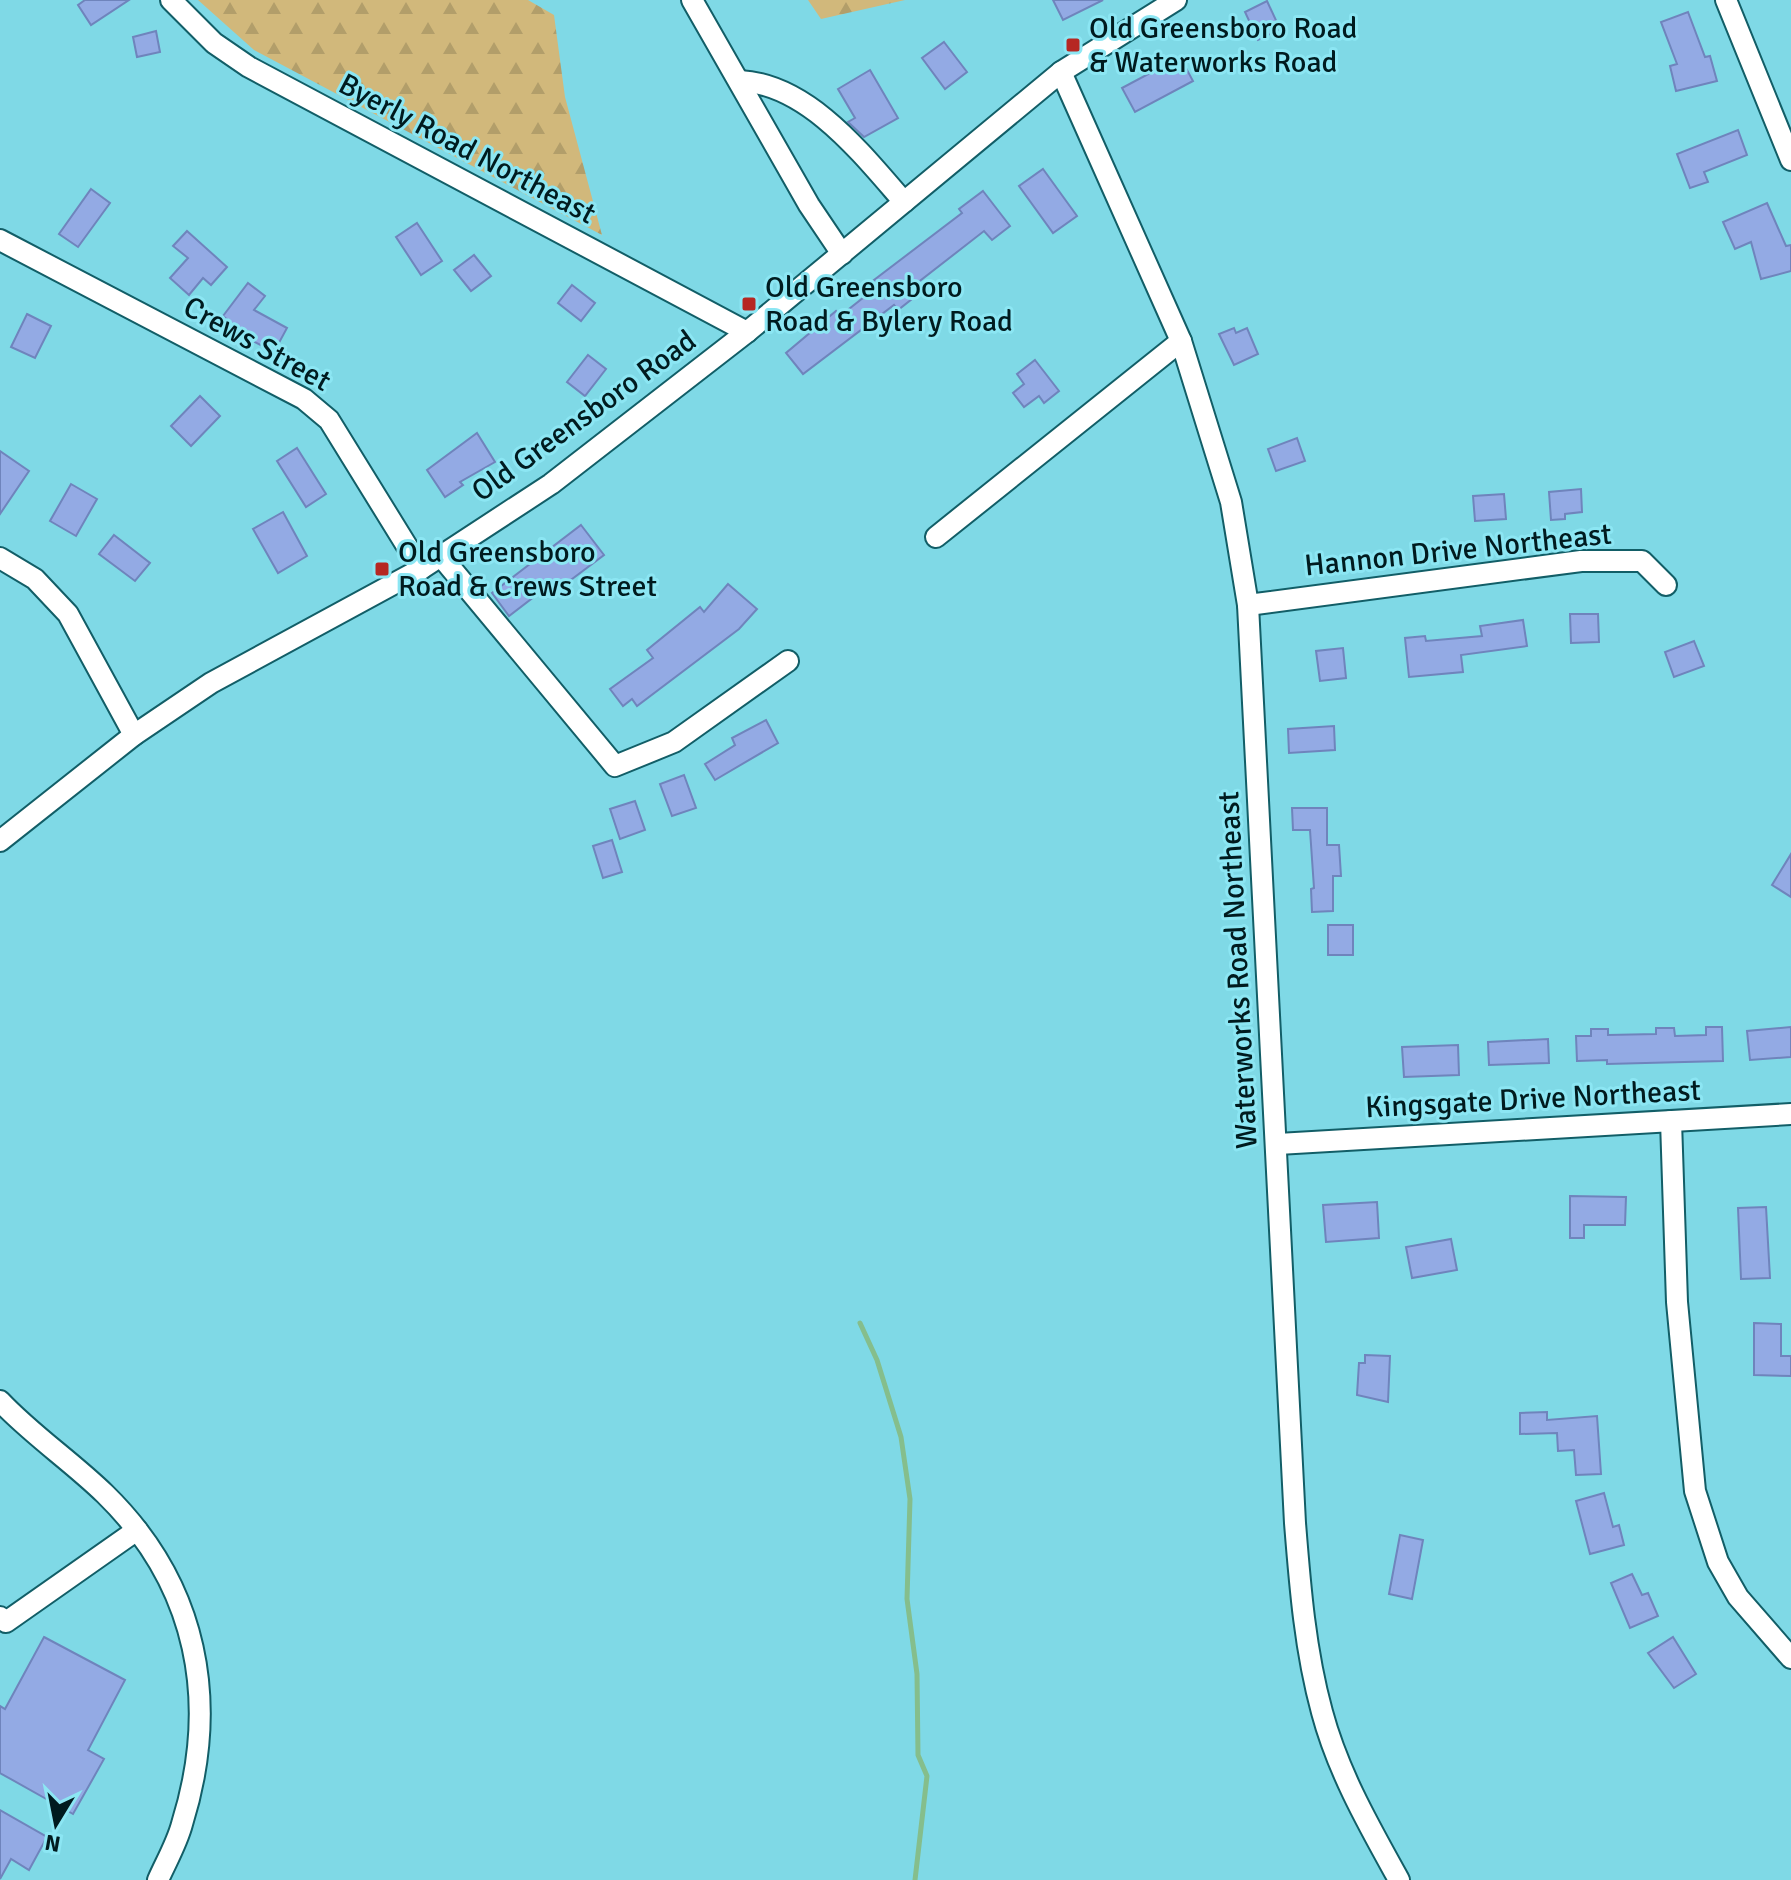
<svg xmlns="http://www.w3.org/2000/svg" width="1791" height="1880" viewBox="0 0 1791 1880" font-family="Signika,sans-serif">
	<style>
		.forest { fill: url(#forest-firs) }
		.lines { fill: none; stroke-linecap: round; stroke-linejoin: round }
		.stream { stroke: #85be8c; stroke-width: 5 }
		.building { fill: #93aae4; stroke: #6f84bc; stroke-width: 2 }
		.minor-casing { stroke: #125e67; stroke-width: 24 }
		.minor { stroke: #fff; stroke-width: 20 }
		.poi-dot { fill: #b62722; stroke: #8ce6f3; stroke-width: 3 }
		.labels { text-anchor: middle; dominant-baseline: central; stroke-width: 6; stroke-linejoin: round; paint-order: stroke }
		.poi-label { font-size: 30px; fill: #001b1f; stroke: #8ce6f3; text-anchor: start }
		.street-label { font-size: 30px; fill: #001b1f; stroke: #8ce6f3 }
	</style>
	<defs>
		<pattern id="forest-firs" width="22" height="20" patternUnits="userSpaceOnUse" patternTransform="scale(2)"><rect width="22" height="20" fill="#d1b87b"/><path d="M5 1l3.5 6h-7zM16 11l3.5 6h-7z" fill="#b29e6a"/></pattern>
	</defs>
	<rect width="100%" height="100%" fill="#7fd9e6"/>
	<g class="forest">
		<polygon points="198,0 528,0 554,15 565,97 602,235 254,50"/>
		<polygon points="808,0 905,0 821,19"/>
	</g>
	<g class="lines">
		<polyline class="stream" points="860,1323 877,1360 901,1437 910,1499 907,1599 917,1674 918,1755 927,1776 915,1880"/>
	</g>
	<g class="building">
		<polygon points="85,0 129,0 91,25 78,5"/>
		<polygon points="1053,0 1103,0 1063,20"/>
		<polygon points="1267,1 1280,29 1258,40 1245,12"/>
		<polygon points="1688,12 1705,57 1710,56 1717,81 1676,91 1670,66 1677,64 1661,22"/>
		<polygon points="156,31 160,52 137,57 133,37"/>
		<polygon points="944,42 967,72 945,89 922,58"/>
		<polygon points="1180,57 1193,81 1135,112 1122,88"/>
		<polygon points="870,70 898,118 864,137 848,122 855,118 838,89"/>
		<polygon points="1738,130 1747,155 1704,172 1708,182 1690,188 1677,154"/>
		<polygon points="1043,169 1077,216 1053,233 1019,186"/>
		<polygon points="91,189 110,203 78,247 59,234"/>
		<polygon points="983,191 1010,226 992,240 984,231 916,284 922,291 898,310 894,305 803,374 786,353 836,311 840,316 878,286 874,280 962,213 959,209"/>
		<polygon points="1767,203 1786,246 1791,245 1791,271 1761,279 1751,242 1735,249 1723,222"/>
		<polygon points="417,223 442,261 421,275 396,237"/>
		<polygon points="187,231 227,267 211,285 203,278 189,295 170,278 188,258 173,246"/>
		<polygon points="474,255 491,276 471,291 454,270"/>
		<polygon points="248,283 265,296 254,310 287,328 274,352 253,341 223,316"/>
		<polygon points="572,285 595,303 581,321 558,303"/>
		<polygon points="27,314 51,326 35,358 11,347"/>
		<polygon points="1234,328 1236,333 1247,328 1258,354 1234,365 1219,334"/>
		<polygon points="588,355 606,369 585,396 567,382"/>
		<polygon points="1035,360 1059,391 1044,403 1039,396 1024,407 1013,393 1024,384 1017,374"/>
		<polygon points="200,396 220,416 191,446 171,426"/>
		<polygon points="477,433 495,462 460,482 463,485 445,497 427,470"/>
		<polygon points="1297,438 1305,461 1276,471 1268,449"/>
		<polygon points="297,448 326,494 306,507 277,461"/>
		<polygon points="0,451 29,471 0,514"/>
		<polygon points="71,484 97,499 76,536 50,521"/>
		<polygon points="1581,489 1582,512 1565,514 1565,519 1551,520 1549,492"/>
		<polygon points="1504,494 1506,519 1475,521 1473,496"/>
		<polygon points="283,512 307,556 278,573 253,529"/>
		<polygon points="581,525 604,555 548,597 543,590 509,616 492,593"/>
		<polygon points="114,535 150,563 135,581 99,554"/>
		<polygon points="728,584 757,609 739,629 637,706 632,699 623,706 610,689 653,658 647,650 700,607 704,612"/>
		<polygon points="1570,614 1598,614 1599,642 1571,643"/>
		<polygon points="1523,620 1527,646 1461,655 1463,672 1409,677 1405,638 1425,636 1426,641 1482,636 1480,626"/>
		<polygon points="1694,641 1704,666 1674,677 1665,652"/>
		<polygon points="1343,648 1346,678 1320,681 1316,651"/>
		<polygon points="766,720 778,743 715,780 705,764 735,745 732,738"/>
		<polygon points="1334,726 1335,750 1289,753 1288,729"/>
		<polygon points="684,775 696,808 672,816 660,784"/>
		<polygon points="635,801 645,830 620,839 610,809"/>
		<polygon points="1292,808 1327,808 1327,845 1339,845 1341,876 1333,876 1333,911 1312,912 1311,889 1314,888 1310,830 1293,830"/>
		<polygon points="612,840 622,872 603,878 593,846"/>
		<polygon points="1791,854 1791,897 1772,885"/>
		<rect x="1328" y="925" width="25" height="30"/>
		<polygon points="1706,1027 1722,1027 1723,1061 1607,1064 1607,1060 1577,1061 1576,1036 1591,1036 1591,1029 1608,1029 1608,1035 1656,1034 1656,1028 1674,1028 1675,1036 1706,1035"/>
		<polygon points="1791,1027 1791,1057 1750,1060 1747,1031"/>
		<polygon points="1548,1039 1549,1063 1489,1065 1488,1042"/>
		<polygon points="1458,1045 1459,1075 1404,1077 1402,1047"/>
		<polygon points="1570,1196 1626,1197 1625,1225 1584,1225 1584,1238 1570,1238"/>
		<polygon points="1377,1202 1379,1238 1326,1242 1323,1205"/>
		<polygon points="1766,1207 1770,1278 1741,1279 1738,1208"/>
		<polygon points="1451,1239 1457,1270 1412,1278 1406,1247"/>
		<polygon points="1754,1323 1781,1324 1781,1356 1791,1356 1791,1376 1754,1375"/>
		<polygon points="1365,1355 1390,1356 1388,1402 1357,1395 1359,1363 1365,1363"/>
		<polygon points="1547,1412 1547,1420 1597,1416 1601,1474 1576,1475 1574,1450 1558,1451 1557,1433 1520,1434 1520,1413"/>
		<polygon points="1604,1493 1613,1527 1619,1525 1624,1545 1590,1554 1576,1501"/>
		<polygon points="1400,1535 1423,1540 1412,1599 1389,1594"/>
		<polygon points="1632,1574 1642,1595 1648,1593 1658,1616 1630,1628 1611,1583"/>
		<polygon points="44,1637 125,1680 88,1750 104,1759 73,1814 0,1773 0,1706 5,1709"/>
		<polygon points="1673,1637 1696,1674 1674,1688 1648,1653"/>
		<polygon points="0,1810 47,1837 29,1870 11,1859 0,1879"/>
	</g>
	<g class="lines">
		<g class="minor-casing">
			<g id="minor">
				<polyline points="171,0 214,43 249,67 747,332"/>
				<polyline points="692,0 809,205 842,254"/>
				<polyline points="1726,0 1791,160"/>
				<path d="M1061,72L1181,341L1231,502L1248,605L1295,1523C1300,1586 1305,1650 1322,1712C1338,1772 1369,1826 1399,1880"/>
				<path d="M740,81C808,84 862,154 904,202"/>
				<polyline points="0,240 304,399 329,420 421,569"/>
				<polyline points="936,537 1181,341"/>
				<polyline points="440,555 615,766 674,742 788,661"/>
				<polyline points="0,558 35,579 68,614 134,735"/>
				<polyline points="1248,605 1581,561 1642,561 1666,585"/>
				<polyline points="0,841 134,735 211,683 421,569 551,484 747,332 1061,72 1176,0"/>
				<polyline points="1671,1121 1677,1302 1695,1491 1718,1562 1738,1597 1791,1658"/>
				<polyline points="1278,1144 1791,1114"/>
				<path d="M0,1401C32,1435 71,1461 105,1494C198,1585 220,1702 182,1824C177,1843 166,1862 158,1880"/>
				<polyline points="0,1617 6,1622 137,1530"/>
			</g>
		</g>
		<use href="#minor" class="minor"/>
	</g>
	<g class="poi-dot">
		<rect x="1065" y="37" width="16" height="16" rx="4"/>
		<rect x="741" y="296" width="16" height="16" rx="4"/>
		<rect x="374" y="561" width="16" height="16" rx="4"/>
	</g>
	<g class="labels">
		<g class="poi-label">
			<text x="1089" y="28">Old Greensboro Road<tspan x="1089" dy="34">&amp; Waterworks Road</tspan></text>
			<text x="765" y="287">Old Greensboro<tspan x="765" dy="34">Road &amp; Bylery Road</tspan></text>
			<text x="398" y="552">Old Greensboro<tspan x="398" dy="34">Road &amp; Crews Street</tspan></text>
		</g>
		<g class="street-label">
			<text transform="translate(467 149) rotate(28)">Byerly Road Northeast</text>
			<text transform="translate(257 344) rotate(29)">Crews Street</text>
			<text transform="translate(584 416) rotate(-36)">Old Greensboro Road</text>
			<text transform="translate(1458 550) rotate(-6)">Hannon Drive Northeast</text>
			<text transform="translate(1238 970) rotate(-93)">Waterworks Road Northeast</text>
			<text transform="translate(1533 1099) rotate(-3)">Kingsgate Drive Northeast</text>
		</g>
	</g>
	<g transform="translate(56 1824) rotate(190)" stroke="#8ce6f3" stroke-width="6" paint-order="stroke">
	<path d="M0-6L14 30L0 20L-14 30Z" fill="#001b1f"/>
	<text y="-12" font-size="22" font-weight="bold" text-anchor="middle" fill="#001b1f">N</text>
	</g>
</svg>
